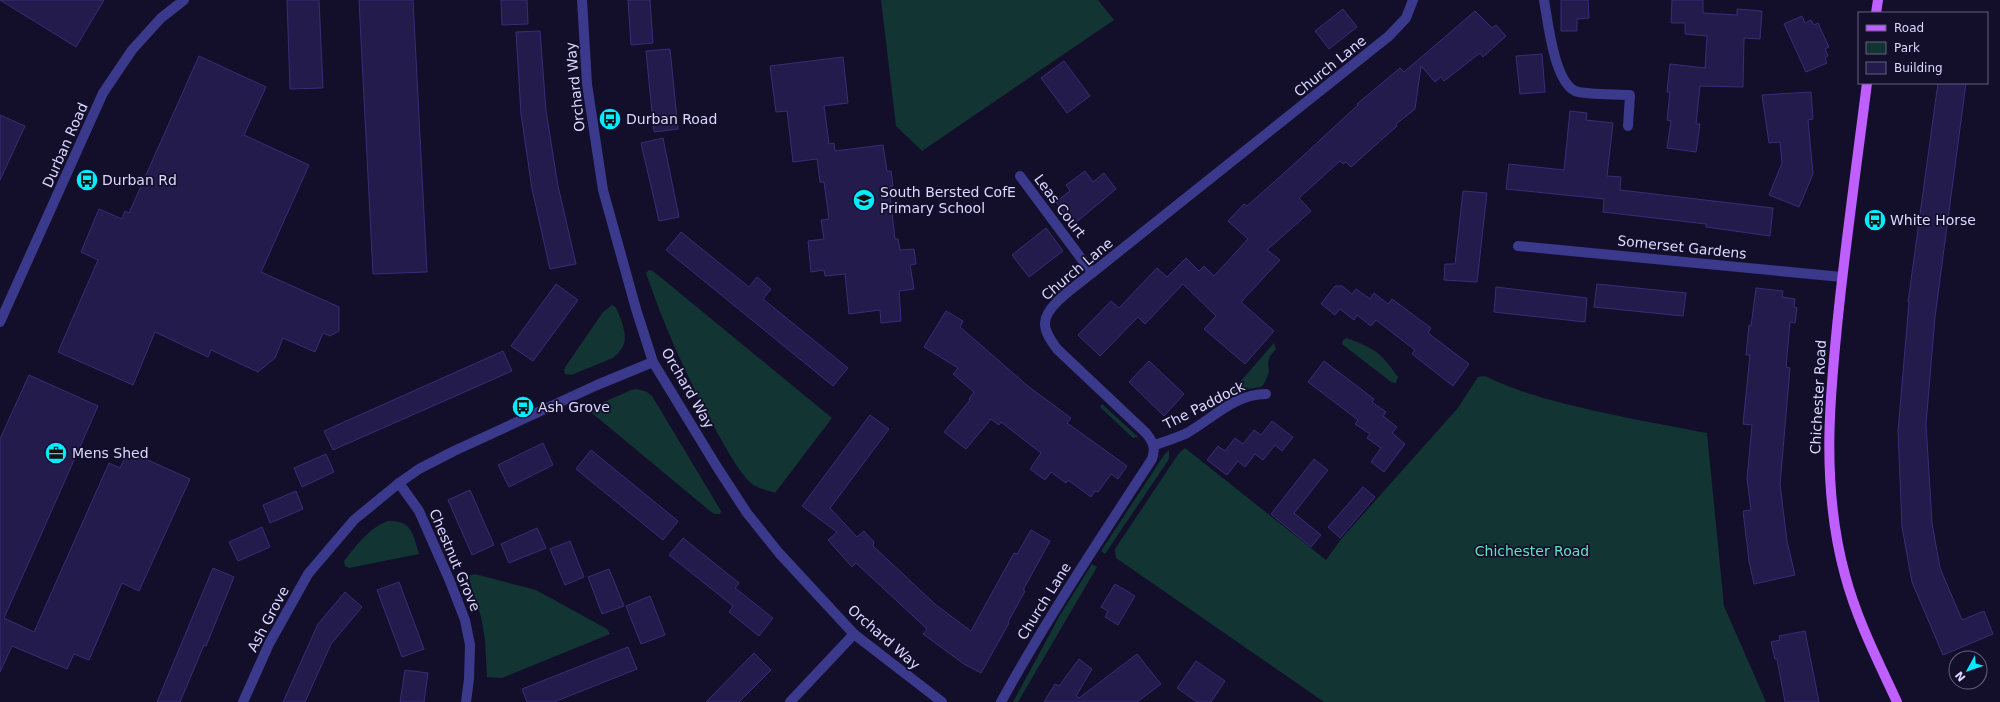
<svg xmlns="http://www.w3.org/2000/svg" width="2000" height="702" viewBox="0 0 2000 702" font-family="'DejaVu Sans',sans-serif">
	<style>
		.green { fill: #123432 }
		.building { fill: #231b4c; stroke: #392c78 }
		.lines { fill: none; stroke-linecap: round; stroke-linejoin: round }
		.minor { stroke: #3a398b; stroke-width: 10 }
		.major { stroke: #bf5fff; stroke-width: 10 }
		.labels { text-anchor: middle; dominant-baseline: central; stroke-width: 3.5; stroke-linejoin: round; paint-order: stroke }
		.street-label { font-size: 14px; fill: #dcd8ff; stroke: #130f2a }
		.poi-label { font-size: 14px; fill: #dcd8ff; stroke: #130f2a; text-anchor: start }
		.park-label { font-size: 14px; fill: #5fe5c0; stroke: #130f2a }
	</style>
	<rect width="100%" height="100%" fill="#130f2a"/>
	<g class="green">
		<polygon points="881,0 1098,0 1114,20 922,151 896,126"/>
		<path d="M649,270L653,271L832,418L775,493C768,490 755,488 750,482C739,472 726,448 718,434C689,382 665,329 646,273Z"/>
		<path d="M612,305C617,307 618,312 620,317C626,334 629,345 613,358L571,375L565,374L564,370L566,366L603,312Z"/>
		<path d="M1347,338C1377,350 1379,351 1398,377L1396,383L1391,382L1342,344L1343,340Z"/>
		<polygon points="1274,343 1276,349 1270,356 1268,363 1269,372 1264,384 1261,387 1242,390 1226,398"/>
		<path d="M1485,376C1511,389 1539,397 1566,404C1613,416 1660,424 1707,433L1724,606L1766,702H1324L1116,558L1115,549L1179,453L1185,448L1326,560L1342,538L1457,409L1478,377Z"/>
		<polygon points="637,389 647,392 652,396 721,511 720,514 715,514 710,511 592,413 592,409 595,406 631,390"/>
		<polygon points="1102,404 1138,437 1133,438 1100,407"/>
		<polygon points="1169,450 1169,459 1105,554 1101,551 1164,455"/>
		<path d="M388,521C412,520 413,534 419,554L349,568L345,566L344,561C356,546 369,528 388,521Z"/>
		<polygon points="1092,564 1097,567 1018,702 1013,702 1060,615"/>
		<polygon points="475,574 536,590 607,629 610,634 502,678 487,677 485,640 481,617 468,576"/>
	</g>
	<g class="building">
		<polygon points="0,0 104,0 76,47"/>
		<polygon points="287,0 319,0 323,88 290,89"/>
		<polygon points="359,0 413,0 427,272 373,274"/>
		<polygon points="501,0 527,0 528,24 502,25"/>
		<polygon points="628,0 650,0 653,43 631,45"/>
		<polygon points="1561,0 1588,0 1589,18 1577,19 1577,31 1561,31"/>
		<polygon points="1672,0 1703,0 1703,13 1737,15 1737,9 1762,11 1760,39 1744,38 1743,87 1700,86 1696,124 1700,124 1696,152 1667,148 1671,121 1667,120 1670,92 1667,92 1670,64 1705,68 1707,36 1685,34 1685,23 1671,23"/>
		<polygon points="1343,9 1357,27 1329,49 1315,31"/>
		<polygon points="1475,11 1492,28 1496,25 1506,36 1483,57 1480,53 1444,81 1441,77 1435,82 1421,66 1415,109 1396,124 1397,126 1351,167 1346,162 1343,164 1340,161 1299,198 1311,211 1267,250 1280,260 1241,302 1274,331 1245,364 1204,329 1216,316 1183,284 1145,324 1138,317 1100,356 1078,335 1111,301 1119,308 1157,268 1167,277 1186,258 1199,271 1204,266 1214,276 1248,239 1228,221 1244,204 1247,206 1292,166 1358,105 1357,104 1400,68 1404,72"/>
		<polygon points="1802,16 1805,23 1811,20 1814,25 1818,23 1829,47 1825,49 1828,56 1825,58 1827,63 1806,72 1784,24"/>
		<polygon points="540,31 546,111 558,186 576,264 550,269 532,189 521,114 516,32"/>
		<polygon points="670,49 678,129 654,132 646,51"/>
		<polygon points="1542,54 1545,92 1520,94 1516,56"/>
		<polygon points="199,56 266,87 244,135 309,165 261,272 339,307 339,331 330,336 323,333 315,352 283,338 275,358 258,372 211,350 208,357 155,332 133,385 58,352 98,260 81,252 99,209 122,219 125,211 129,213"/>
		<polygon points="843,57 848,103 824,106 829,144 834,143 835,151 883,145 887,171 891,171 893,186 889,187 895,239 898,239 900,250 914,249 916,264 910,265 914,289 899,291 901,321 881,323 880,310 849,314 845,274 825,276 824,270 811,272 808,241 824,239 821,220 829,219 824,182 820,182 817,159 793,162 787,111 776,112 770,66"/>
		<polygon points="1064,61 1090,96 1067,113 1041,78"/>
		<polygon points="1938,83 1966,83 1935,317 1926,424 1932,523 1940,568 1962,620 1984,611 1993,634 1943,655 1912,582 1902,527 1898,431 1909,302 1908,302"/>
		<polygon points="1811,92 1813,119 1808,120 1813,174 1799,207 1769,195 1782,163 1780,142 1769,143 1762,95"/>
		<polygon points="1570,111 1587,113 1586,120 1613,123 1607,176 1621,177 1620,190 1773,208 1770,236 1706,227 1706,224 1603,212 1604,199 1506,189 1509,164 1564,170"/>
		<polygon points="0,115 25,126 0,180"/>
		<polygon points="663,138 679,217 659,221 641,143"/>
		<polygon points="1085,171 1093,182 1104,173 1116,189 1073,225 1056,202 1070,191 1066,185"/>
		<polygon points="1463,191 1487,193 1477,282 1444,280 1445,264 1455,264"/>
		<polygon points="1046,228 1063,251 1029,277 1012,255"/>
		<polygon points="681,232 749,287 757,277 771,289 763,299 848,368 833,386 666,250"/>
		<polygon points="556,284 578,300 533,361 511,346"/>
		<polygon points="1597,284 1686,293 1683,316 1594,307"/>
		<polygon points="1335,286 1342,286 1352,294 1356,289 1370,299 1374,293 1388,304 1392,299 1431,328 1428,333 1469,364 1453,386 1412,354 1415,350 1376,320 1371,326 1357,315 1354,320 1340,309 1335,315 1321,304"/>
		<polygon points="1496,287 1587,298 1585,322 1494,312"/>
		<polygon points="1756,288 1783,291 1782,297 1795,299 1794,307 1797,308 1795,323 1790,322 1786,367 1790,368 1780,484 1787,541 1795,575 1754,584 1749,561 1743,511 1751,510 1747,479 1752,425 1743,424 1750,355 1746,355 1749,325 1751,326"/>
		<polygon points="946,311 963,321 960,327 1029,387 1071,418 1067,423 1127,466 1118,479 1111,474 1098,492 1095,491 1091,497 1068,480 1066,483 1051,472 1045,480 1030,469 1041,453 1001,422 999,425 991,419 966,449 944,432 970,400 969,399 974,392 953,374 958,368 924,347"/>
		<polygon points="503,351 512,371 333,450 324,431"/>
		<polygon points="1149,361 1184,394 1164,416 1129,382"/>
		<polygon points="1324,361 1374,399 1372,402 1386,412 1383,416 1397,427 1392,433 1405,444 1384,472 1371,462 1381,448 1367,438 1370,434 1355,424 1358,420 1308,382"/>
		<polygon points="29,375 98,406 4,618 34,632 109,463 120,468 128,451 190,479 139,591 122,583 89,660 74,654 67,669 12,646 0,672 0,439"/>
		<polygon points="870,415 889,429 830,508 857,537 864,531 874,542 873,546 936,605 971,631 1014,553 1017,554 1031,530 1050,541 1023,590 1025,591 1008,622 1009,623 981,673 964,664 923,634 927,629 856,563 852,567 828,540 837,532 802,506"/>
		<polygon points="1272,421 1293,437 1282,451 1275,445 1263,460 1255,454 1245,467 1238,461 1227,475 1207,460 1218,446 1225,451 1235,438 1243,444 1254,430 1261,435"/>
		<polygon points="543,443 553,465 509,487 498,465"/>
		<polygon points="591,450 678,521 663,540 576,469"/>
		<polygon points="326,454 334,472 302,487 294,468"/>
		<polygon points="1314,459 1328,470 1294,513 1321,535 1311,547 1271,514"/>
		<polygon points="1363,487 1375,497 1340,538 1328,527"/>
		<polygon points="470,490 494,545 472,555 448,500"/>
		<polygon points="296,491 303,509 270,523 263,505"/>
		<polygon points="262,527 270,547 238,561 229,542"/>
		<polygon points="537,528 546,548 509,563 501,544"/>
		<polygon points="683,538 739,583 735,588 773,618 759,636 729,612 733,606 669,555"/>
		<polygon points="570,541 584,577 565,585 550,549"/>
		<polygon points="213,568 234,577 206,646 204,645 180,702 157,702"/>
		<polygon points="609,569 624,606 602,614 588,577"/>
		<polygon points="399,582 424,649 402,657 377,590"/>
		<polygon points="1115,584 1135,596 1118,625 1105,617 1108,611 1101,607"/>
		<polygon points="345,592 362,607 331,644 305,702 283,702 318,624"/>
		<polygon points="650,596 665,635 641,644 626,606"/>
		<polygon points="1805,631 1819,702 1785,702 1777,659 1775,659 1771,642 1780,640 1779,636"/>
		<polygon points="628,647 637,669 554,702 527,702 522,689"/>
		<polygon points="754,653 771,670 739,702 706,702"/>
		<polygon points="1137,654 1161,684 1137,702 1044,702 1055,684 1059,686 1079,659 1092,669 1076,696 1079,698"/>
		<polygon points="1196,661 1225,681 1211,702 1197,702 1177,688"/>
		<polygon points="405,670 428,673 424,702 400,702"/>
	</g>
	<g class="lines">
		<g class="minor">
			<polyline points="582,0 587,84 603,190 636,309 653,362 717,467 747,513 779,553 854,634 942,702"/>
			<path d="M1544,0C1548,22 1554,81 1575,91C1586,95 1617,94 1630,95L1628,126"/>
			<polyline points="1020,176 1092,273"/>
			<polyline points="1518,246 1842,277"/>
			<polyline points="0,322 103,93 132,50 161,18 184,0"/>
			<path d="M1155,445C1165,441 1177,438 1187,433C1213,418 1235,394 1266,394"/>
			<polyline points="399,483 419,511 449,579 465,620 470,645 469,679 466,702"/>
			<polyline points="243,702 269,644 308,574 354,520 399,483 419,469 454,451 597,385 653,362"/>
			<polyline points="790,702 854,634"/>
			<path d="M1001,702C1047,618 1100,539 1152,459C1156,447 1153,442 1146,433L1057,349C1052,342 1045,333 1045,324C1044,306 1079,284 1092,273L1389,36L1406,18L1413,0"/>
		</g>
		<g class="major">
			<polyline points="1876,13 1878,0"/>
			<path d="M1867,83C1858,154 1848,226 1840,298C1830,390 1820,484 1845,575C1857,620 1878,661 1897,702"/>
		</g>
	</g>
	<defs>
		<g id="bus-disc" transform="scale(1.15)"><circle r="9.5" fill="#04ecff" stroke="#130f2a"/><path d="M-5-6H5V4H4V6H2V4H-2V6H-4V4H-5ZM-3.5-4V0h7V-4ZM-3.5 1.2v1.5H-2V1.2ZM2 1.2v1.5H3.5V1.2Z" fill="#111"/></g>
		<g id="school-disc" transform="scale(1.15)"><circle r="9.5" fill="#04ecff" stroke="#130f2a"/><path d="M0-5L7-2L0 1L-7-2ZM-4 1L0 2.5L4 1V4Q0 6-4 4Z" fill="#111"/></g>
		<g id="office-disc" transform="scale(1.15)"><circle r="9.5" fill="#04ecff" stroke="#130f2a"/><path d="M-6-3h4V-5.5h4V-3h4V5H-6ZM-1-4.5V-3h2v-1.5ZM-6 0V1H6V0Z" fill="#111"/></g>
	</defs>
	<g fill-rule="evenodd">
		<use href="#bus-disc" x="610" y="119"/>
		<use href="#bus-disc" x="87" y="180"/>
		<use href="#school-disc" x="864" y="200"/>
		<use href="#bus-disc" x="1875" y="220"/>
		<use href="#bus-disc" x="523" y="407"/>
		<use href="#office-disc" x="56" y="453"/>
	</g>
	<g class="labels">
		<g class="street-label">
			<text transform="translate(1330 66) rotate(-39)">Church Lane</text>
			<text transform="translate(575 87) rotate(-96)">Orchard Way</text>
			<text transform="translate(65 145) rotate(-66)">Durban Road</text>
			<text transform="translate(1060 206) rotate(53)">Leas Court</text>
			<text transform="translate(1682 247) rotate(6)">Somerset Gardens</text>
			<text transform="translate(1077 269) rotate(-40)">Church Lane</text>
			<text transform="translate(688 388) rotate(60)">Orchard Way</text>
			<text transform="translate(1818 397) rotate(-87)">Chichester Road</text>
			<text transform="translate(1204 405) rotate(-27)">The Paddock</text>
			<text transform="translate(455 560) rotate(67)">Chestnut Grove</text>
			<text transform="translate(1044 601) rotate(-58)">Church Lane</text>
			<text transform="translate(268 619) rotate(-62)">Ash Grove</text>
			<text transform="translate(884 637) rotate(41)">Orchard Way</text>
		</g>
		<g class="poi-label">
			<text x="626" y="119">Durban Road</text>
			<text x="102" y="180">Durban Rd</text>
			<text x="880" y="192">South Bersted CofE<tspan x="880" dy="16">Primary School</tspan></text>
			<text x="1890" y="220">White Horse</text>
			<text x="538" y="407">Ash Grove</text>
			<text x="72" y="453">Mens Shed</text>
		</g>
		<g class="park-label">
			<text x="1532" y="551">Chichester Road</text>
		</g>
	</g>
	<rect x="1858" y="12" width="130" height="72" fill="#130f2a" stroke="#635f7f"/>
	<rect x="1866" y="25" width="20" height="6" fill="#bf5fff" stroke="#635f7f"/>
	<text x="1894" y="32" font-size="12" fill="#dcd8ff">Road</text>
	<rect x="1866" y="42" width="20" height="12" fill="#123432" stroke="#635f7f"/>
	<text x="1894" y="52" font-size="12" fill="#dcd8ff">Park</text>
	<rect x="1866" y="62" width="20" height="12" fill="#231b4c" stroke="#635f7f"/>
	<text x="1894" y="72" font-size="12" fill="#dcd8ff">Building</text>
	<g transform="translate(1968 670) rotate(230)"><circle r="19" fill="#130f2a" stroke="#635f7f"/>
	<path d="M0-3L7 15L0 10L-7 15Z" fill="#04ecff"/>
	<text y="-6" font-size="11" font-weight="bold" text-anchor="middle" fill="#dcd8ff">N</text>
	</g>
</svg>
